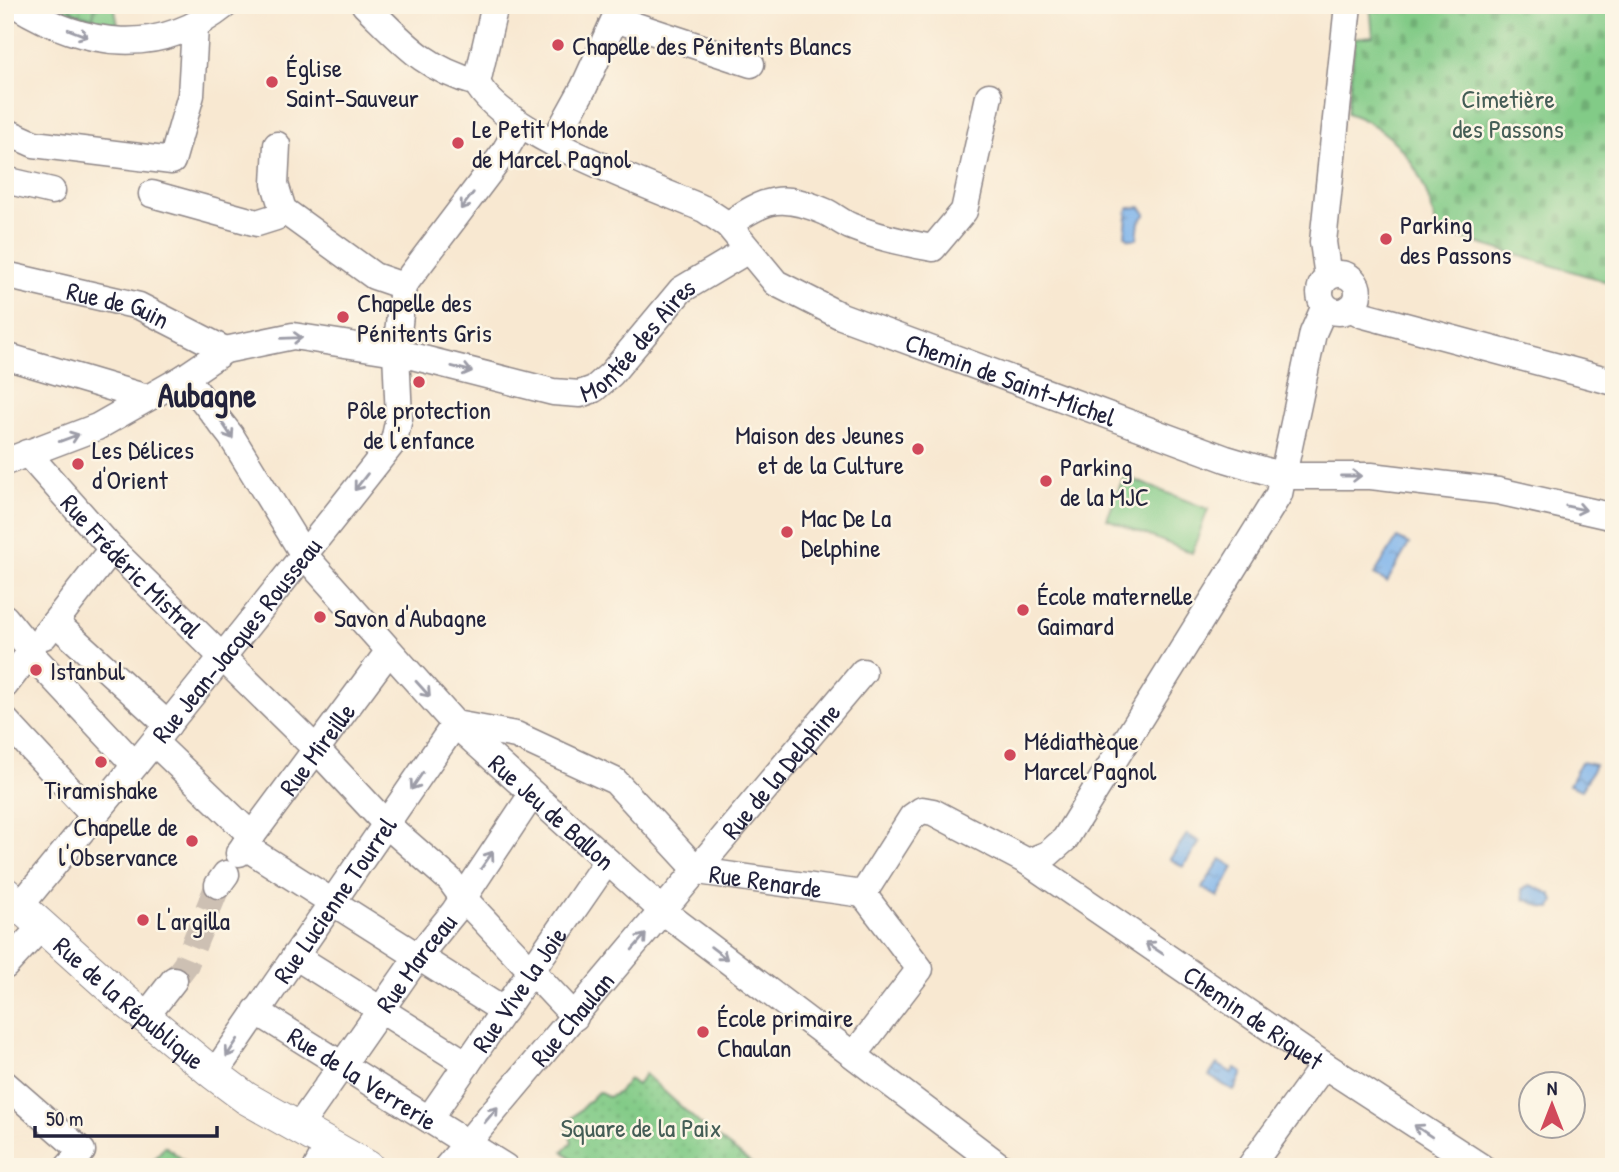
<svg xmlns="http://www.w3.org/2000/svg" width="1619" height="1172" viewBox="0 0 1619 1172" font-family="'Patrick Hand',sans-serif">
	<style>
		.grass { fill: url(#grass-tufts); stroke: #527661; stroke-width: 2 }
		.cemetery { fill: url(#cemetery-stones); stroke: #527661; stroke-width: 2 }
		.park { fill: url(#park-dots); stroke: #527661; stroke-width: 2 }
		.garden { fill: #82cb87; stroke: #527661; stroke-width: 2 }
		.water { fill: url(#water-ripples); stroke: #4f6a93; stroke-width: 2 }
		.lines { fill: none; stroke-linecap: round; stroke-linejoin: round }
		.minor-tunnel { stroke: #cdc0b3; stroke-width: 26; stroke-dasharray: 26 13; stroke-linecap: butt }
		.minor-casing { stroke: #8d8586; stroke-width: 29 }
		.major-casing { stroke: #8d8586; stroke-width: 34 }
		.minor { stroke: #fff; stroke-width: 26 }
		.major { stroke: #fff; stroke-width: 32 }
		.oneway { stroke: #9c9ca7 }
		.poi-dot { fill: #d1495b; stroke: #fcf5e5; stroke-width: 2.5 }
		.labels { text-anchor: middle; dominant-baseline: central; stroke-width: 5; stroke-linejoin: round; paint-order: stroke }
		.poi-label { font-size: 26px; fill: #22223b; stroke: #fcf5e5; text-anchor: start }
		.park-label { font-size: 26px; fill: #445d56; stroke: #fcf5e5 }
		.street-label { font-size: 26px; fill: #22223b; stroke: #fcf5e5 }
		.district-label { font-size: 33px; font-weight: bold; fill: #22223b; stroke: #fcf5e5 }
	</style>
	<defs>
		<pattern id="grass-tufts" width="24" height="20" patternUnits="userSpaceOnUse" patternTransform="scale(1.75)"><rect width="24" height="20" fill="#82cb87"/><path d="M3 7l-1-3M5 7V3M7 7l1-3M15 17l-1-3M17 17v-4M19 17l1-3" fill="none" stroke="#70ae75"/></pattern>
		<pattern id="cemetery-stones" width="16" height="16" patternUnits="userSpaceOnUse" patternTransform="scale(1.75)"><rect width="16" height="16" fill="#82cb87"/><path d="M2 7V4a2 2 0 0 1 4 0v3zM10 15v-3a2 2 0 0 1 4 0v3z" fill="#70ae75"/></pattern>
		<pattern id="park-dots" width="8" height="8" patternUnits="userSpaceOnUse" patternTransform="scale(1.75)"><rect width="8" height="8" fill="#82cb87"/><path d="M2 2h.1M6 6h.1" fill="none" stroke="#70ae75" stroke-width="1.8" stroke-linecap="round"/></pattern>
		<pattern id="water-ripples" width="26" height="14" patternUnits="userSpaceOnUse" patternTransform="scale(1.75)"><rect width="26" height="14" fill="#7cb2eb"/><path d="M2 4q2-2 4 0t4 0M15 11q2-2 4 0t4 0" fill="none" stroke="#6590c0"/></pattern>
	</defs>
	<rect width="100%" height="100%" fill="#fcf5e5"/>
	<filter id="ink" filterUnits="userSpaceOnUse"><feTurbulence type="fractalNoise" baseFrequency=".0143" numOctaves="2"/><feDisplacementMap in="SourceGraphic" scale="14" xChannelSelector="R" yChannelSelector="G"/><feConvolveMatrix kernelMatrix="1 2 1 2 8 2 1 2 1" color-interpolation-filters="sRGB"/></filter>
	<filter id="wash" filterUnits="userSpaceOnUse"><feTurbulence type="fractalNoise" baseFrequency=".00686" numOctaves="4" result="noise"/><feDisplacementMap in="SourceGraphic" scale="28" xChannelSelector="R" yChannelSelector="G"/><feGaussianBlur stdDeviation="1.57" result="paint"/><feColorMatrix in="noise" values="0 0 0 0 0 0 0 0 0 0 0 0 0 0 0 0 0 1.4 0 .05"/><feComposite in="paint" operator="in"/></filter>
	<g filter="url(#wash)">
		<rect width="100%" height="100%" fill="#f8e8d1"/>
		<polygon class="grass" points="43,5 66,5 75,13 93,18 95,5 114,5 119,30 78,22"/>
		<path class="cemetery" d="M1370,5H1614V284L1437,231C1426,177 1403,132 1347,113L1355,38L1373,36Z"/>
		<g class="park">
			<polygon points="66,5 95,5 93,18 75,13"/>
			<polygon points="645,1074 700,1124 756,1167 582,1167 563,1151 572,1142 566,1124 598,1092 608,1097 618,1093 629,1079 637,1085"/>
		</g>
		<g class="garden">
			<polygon points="1124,476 1208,509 1192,553 1107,519"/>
			<polygon points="165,1146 192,1167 148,1167"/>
		</g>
		<g class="water">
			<polygon points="1141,207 1146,214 1139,222 1137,239 1129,239 1125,235 1128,208"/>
			<polygon points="1397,538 1409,544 1387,582 1374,575"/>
			<polygon points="1581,762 1595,765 1582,790 1569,785"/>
			<polygon points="1187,834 1200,842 1183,867 1170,859"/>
			<polygon points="1221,859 1234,867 1218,897 1202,888"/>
			<polygon points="1530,885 1551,894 1554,901 1551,908 1545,908 1524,899 1522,889"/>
			<polygon points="1217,1064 1232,1073 1235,1068 1242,1073 1234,1091 1209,1076"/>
		</g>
	</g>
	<g filter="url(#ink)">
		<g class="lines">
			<polyline class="minor-tunnel" points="174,980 186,964 218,885"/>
			<g class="minor-casing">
				<g id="minor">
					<path d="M16,5C84,47 159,58 225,5"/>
					<path d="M365,5C404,43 423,68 477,83"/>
					<polyline points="615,19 751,64"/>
					<path id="s1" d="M477,83C503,134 649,185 704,209L728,225L776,283L841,316L1226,459L1283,476H1371L1498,491L1614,517"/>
					<polyline points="477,83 495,5"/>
					<polyline points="5,131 34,144 172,161 191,95 195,27"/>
					<polyline points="553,143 584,87 621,5"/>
					<polyline points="277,145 275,184 283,210 374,276 403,286"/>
					<polyline points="5,180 52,191"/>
					<polyline points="152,194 257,223 276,217 283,210"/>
					<path d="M728,225C766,198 782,193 826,212C834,216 841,222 850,226C877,237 904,243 933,248L964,211L989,96"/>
					<circle cx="1339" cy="293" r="19"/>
					<path id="s2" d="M5,275L139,306L225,350"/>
					<polyline points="1328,277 1323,242 1348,5"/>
					<polyline points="1350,308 1364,315 1614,382"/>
					<polyline points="5,356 147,398"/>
					<path id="s3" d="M185,377L231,436L304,555L455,724L664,912L1001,1167"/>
					<path id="s4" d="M27,453L112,549L317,750L387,825L450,880L463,898L575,1017"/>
					<path id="s5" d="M5,462L97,427L185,377L225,350L293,336L396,352L553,392L580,394L594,389L611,374L681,290L748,250"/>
					<polyline points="5,618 32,651 30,653 135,765"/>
					<polyline points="55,622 168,725"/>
					<polyline points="44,636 112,549"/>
					<polyline points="5,685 30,653"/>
					<polyline points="5,720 94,816"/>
					<path id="s6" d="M455,724L516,735L615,781L698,871L863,894L912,817L922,810L933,812L1028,862L1324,1065L1481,1167"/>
					<polyline points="155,743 252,836"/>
					<polyline points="244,846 504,1011"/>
					<path id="s7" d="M239,853L389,651"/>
					<polyline points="1028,862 1048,854 1065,839 1279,494 1313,333 1325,306"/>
					<polyline points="218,885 226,874"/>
					<path id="s8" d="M20,906C147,752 271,597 394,441L399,418L396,352L403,286L503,154L520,125"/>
					<polyline points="295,956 467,1064"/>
					<polyline points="5,966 42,926"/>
					<path id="s9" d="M256,1011L505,1167"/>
					<polyline points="146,1016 174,980"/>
					<polyline points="854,1055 920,969 863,894"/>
					<path id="s10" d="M214,1074L455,724"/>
					<polyline points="5,1084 82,1151 68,1167"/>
					<path id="s11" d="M429,1119L607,861"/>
					<path id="s12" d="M298,1128L419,955L454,912L531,796"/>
					<polyline points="317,1167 329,1145"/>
					<path id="s13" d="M447,1167L863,672"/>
					<polyline points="1250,1167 1324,1065"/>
				</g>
			</g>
			<g class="major-casing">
				<g id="major">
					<path id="s14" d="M5,893L122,998L214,1074L246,1098L368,1167"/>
				</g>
			</g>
			<use href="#minor" class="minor"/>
			<use href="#major" class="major"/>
		</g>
		<defs><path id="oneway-shaft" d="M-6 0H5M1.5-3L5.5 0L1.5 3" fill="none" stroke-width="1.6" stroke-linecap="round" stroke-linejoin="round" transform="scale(1.75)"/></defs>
		<g class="oneway">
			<use href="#oneway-shaft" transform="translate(78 33) rotate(21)"/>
			<use href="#oneway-shaft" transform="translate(467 201) rotate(127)"/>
			<use href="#oneway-shaft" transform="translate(292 338) rotate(-2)"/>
			<use href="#oneway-shaft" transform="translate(462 369) rotate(14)"/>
			<use href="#oneway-shaft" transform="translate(227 430) rotate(57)"/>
			<use href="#oneway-shaft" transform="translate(69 438) rotate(-20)"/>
			<use href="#oneway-shaft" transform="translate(1351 476)"/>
			<use href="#oneway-shaft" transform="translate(361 482) rotate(128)"/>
			<use href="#oneway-shaft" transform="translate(1576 508) rotate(12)"/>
			<use href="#oneway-shaft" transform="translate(423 689) rotate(48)"/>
			<use href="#oneway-shaft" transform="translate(417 781) rotate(124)"/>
			<use href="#oneway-shaft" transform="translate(487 860) rotate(-55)"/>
			<use href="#oneway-shaft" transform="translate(639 942) rotate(-49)"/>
			<use href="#oneway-shaft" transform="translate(1154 948) rotate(-146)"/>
			<use href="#oneway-shaft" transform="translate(719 953) rotate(37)"/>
			<use href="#oneway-shaft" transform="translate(232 1048) rotate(123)"/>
			<use href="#oneway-shaft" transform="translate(491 1115) rotate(-50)"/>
			<use href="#oneway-shaft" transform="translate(1423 1131) rotate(-146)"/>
		</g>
	</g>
	<g class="poi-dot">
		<circle cx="558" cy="45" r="7"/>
		<circle cx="272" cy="82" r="7"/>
		<circle cx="458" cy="143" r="7"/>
		<circle cx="1386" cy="239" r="7"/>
		<circle cx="343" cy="317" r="7"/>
		<circle cx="419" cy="382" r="7"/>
		<circle cx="918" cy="449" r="7"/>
		<circle cx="78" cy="464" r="7"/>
		<circle cx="1046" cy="481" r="7"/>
		<circle cx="787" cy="532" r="7"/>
		<circle cx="1023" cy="610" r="7"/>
		<circle cx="320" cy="617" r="7"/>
		<circle cx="36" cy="670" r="7"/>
		<circle cx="1010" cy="755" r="7"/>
		<circle cx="101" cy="762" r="7"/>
		<circle cx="192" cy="841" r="7"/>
		<circle cx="143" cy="920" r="7"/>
		<circle cx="703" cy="1032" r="7"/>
	</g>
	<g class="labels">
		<g class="poi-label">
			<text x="572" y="45">Chapelle des Pénitents Blancs</text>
			<text x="286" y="67">Église<tspan x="286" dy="30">Saint-Sauveur</tspan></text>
			<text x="472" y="128">Le Petit Monde<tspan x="472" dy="30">de Marcel Pagnol</tspan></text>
			<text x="1400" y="224">Parking<tspan x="1400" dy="30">des Passons</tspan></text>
			<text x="357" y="302">Chapelle des<tspan x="357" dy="30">Pénitents Gris</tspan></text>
			<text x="419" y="409" text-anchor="middle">Pôle protection<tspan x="419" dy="30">de l'enfance</tspan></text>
			<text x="904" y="434" text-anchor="end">Maison des Jeunes<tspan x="904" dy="30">et de la Culture</tspan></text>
			<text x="92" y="449">Les Délices<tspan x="92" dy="30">d'Orient</tspan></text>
			<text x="1060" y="466">Parking<tspan x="1060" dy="30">de la MJC</tspan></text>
			<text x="801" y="517">Mac De La<tspan x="801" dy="30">Delphine</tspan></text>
			<text x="1037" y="595">École maternelle<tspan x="1037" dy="30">Gaimard</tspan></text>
			<text x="334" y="617">Savon d'Aubagne</text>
			<text x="50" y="670">Istanbul</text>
			<text x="1024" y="740">Médiathèque<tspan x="1024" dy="30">Marcel Pagnol</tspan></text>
			<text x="101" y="789" text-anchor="middle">Tiramishake</text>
			<text x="178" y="826" text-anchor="end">Chapelle de<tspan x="178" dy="30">l'Observance</tspan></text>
			<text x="157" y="920">L'argilla</text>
			<text x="717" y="1017">École primaire<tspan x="717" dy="30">Chaulan</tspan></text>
		</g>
		<g class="park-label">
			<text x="1508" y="98">Cimetière<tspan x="1508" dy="30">des Passons</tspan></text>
			<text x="641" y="1127">Square de la Paix</text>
		</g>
		<g class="street-label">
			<text stroke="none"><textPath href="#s2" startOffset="117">Rue de Guin</textPath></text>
			<text stroke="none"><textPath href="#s5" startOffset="691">Montée des Aires</textPath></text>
			<text stroke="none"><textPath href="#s1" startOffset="621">Chemin de Saint-Michel</textPath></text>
			<text stroke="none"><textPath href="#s4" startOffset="154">Rue Frédéric Mistral</textPath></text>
			<text stroke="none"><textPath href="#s8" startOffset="343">Rue Jean-Jacques Rousseau</textPath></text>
			<text stroke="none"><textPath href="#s7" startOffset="130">Rue Mireille</textPath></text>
			<text stroke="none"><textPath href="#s13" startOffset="518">Rue de la Delphine</textPath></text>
			<text stroke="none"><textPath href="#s3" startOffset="572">Rue Jeu de Ballon</textPath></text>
			<text stroke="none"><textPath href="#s6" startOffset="362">Rue Renarde</textPath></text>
			<text stroke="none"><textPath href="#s10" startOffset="212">Rue Lucienne Tourrel</textPath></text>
			<text stroke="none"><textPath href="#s12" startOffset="203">Rue Marceau</textPath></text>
			<text stroke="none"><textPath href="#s11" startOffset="158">Rue Vive la Joie</textPath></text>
			<text stroke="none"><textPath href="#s14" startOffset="166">Rue de la République</textPath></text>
			<text stroke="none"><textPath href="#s6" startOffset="956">Chemin de Riquet</textPath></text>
			<text stroke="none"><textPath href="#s13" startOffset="194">Rue Chaulan</textPath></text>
			<text stroke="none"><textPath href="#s9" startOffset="126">Rue de la Verrerie</textPath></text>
		</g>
		<g class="district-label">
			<text x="207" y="395">Aubagne</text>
		</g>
	</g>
	<rect width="1619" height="1172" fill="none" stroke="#fcf5e5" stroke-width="28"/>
	<g transform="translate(1552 1105)"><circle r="33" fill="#fcf5e5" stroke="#a5a1a1" stroke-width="2"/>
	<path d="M0-5L12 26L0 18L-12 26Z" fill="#d1495b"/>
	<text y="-10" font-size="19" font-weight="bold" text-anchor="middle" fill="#22223b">N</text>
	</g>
	<path d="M35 1126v10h182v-10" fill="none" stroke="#22223b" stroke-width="3.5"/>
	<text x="46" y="1126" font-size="21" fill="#22223b" stroke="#fcf5e5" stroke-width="5" paint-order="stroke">50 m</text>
</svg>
